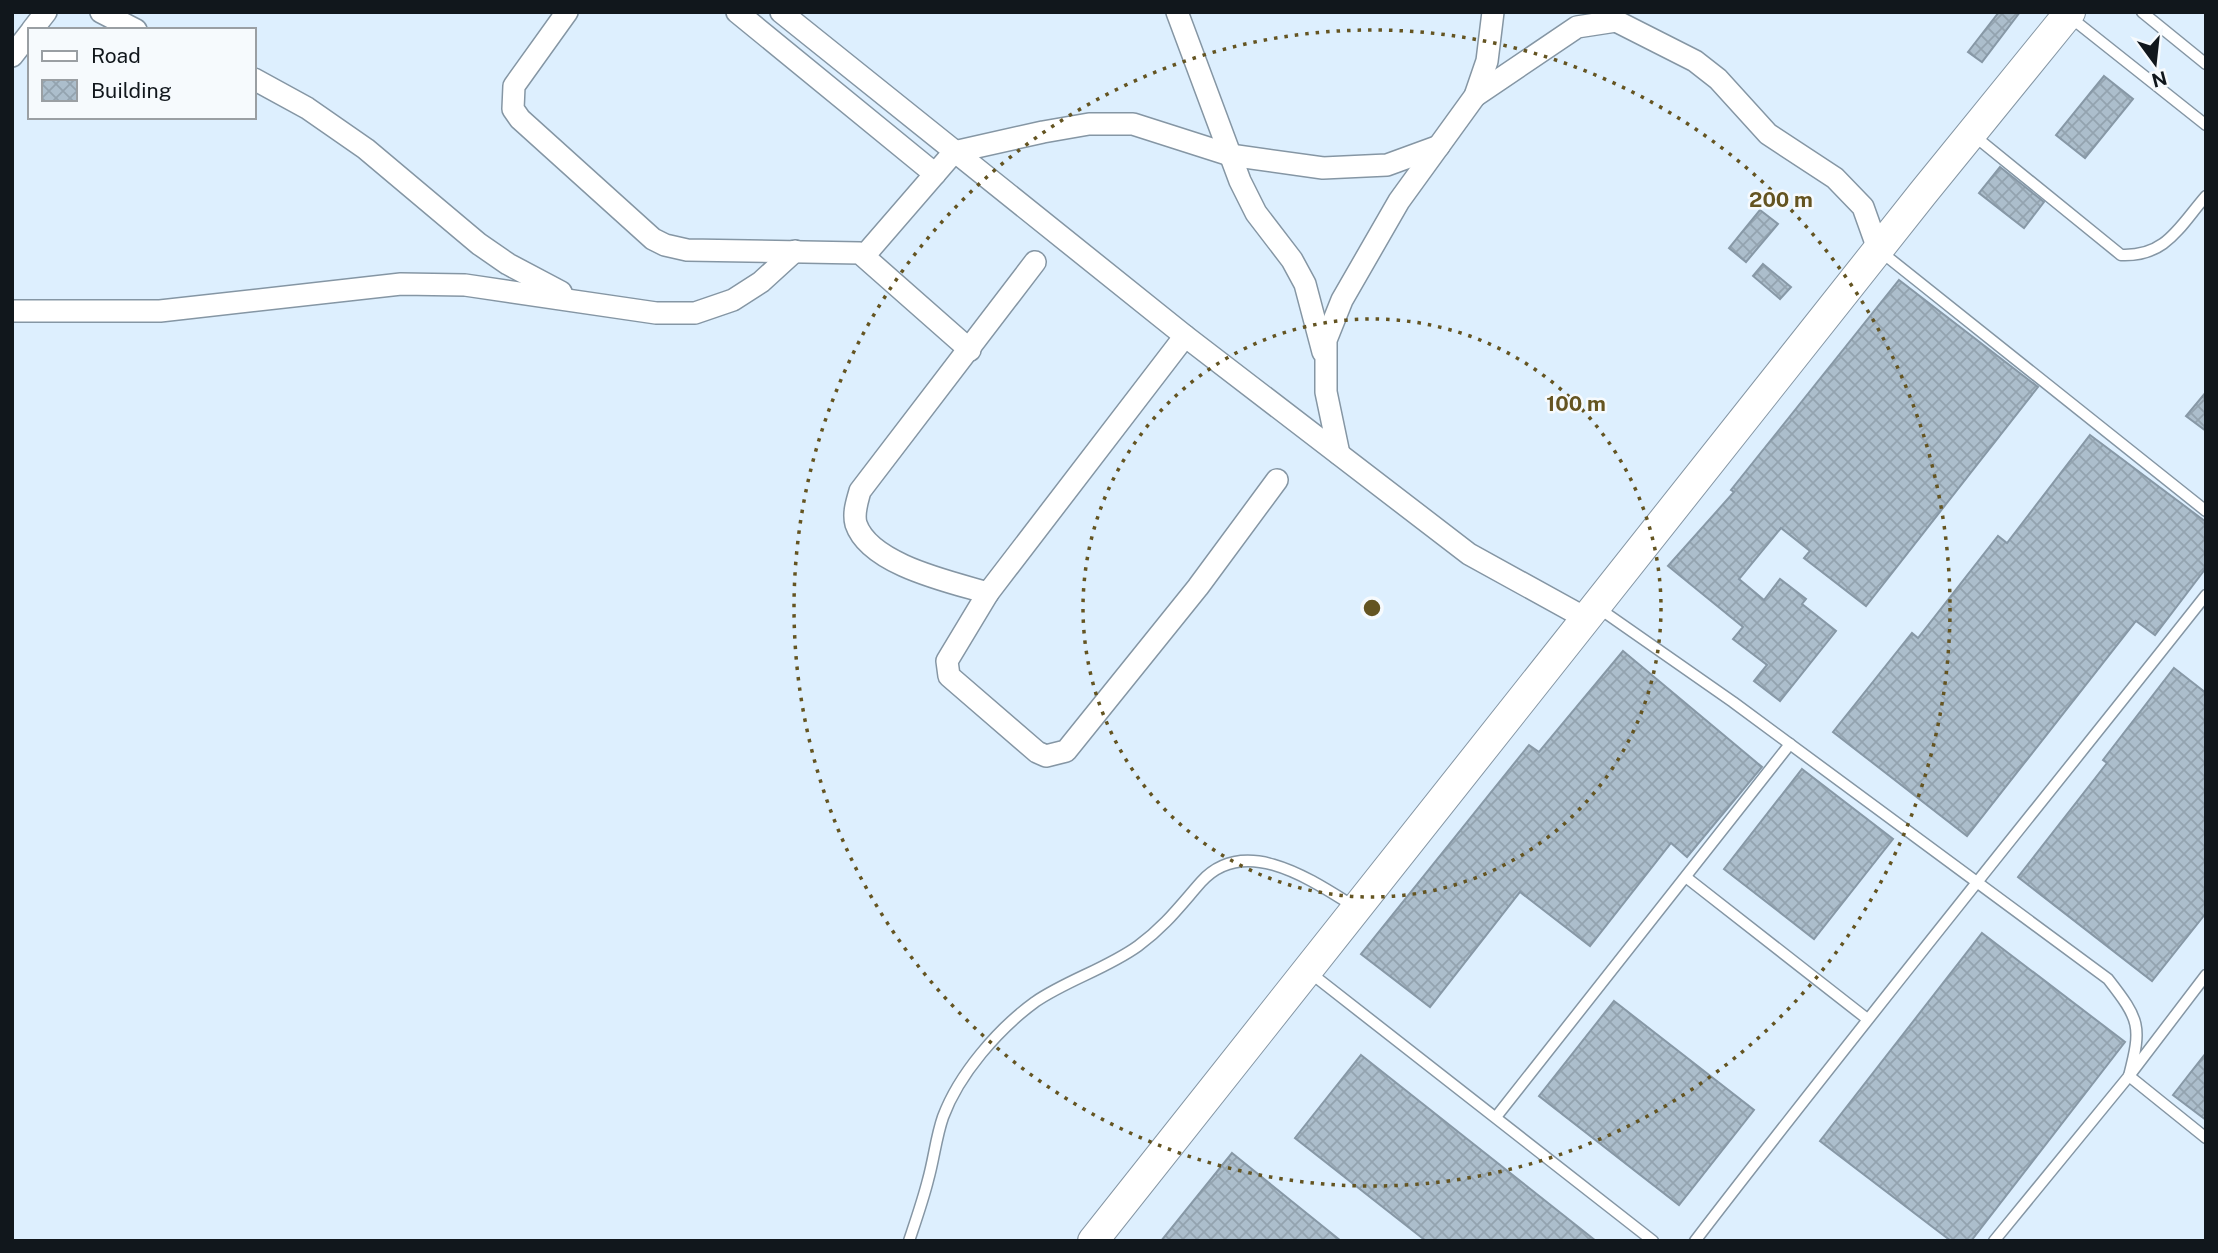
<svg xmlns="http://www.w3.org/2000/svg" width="2218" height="1253" viewBox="0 0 2218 1253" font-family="'Public Sans',sans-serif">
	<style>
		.building { fill: url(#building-cross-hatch); stroke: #8798a6; stroke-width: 2 }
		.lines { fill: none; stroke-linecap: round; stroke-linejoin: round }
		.service-casing { stroke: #8596a4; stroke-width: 13 }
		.minor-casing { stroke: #8596a4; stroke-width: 24 }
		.secondary-casing { stroke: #8596a4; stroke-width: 32 }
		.service { stroke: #fff; stroke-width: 10 }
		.minor { stroke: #fff; stroke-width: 21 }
		.secondary { stroke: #fff; stroke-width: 30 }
		.ring { fill: none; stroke: #645421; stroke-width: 3.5; stroke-dasharray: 3.5 7 }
		.centre { fill: #645421; stroke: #f6fafd; stroke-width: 3.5 }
		.ring-label { font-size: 21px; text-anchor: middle; font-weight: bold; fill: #645421; stroke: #f6fafd; stroke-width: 5; stroke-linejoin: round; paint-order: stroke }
	</style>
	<defs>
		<pattern id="building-cross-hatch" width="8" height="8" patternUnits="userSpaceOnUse" patternTransform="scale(1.75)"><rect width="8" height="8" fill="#acbecc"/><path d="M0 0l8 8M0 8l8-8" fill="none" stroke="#93a3af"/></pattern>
	</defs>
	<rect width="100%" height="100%" fill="#ddeffe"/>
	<g class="building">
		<polygon points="1999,12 2020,12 1982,62 1968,52"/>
		<polygon points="2104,76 2133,99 2085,158 2056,135"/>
		<polygon points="2000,167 2044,202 2024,228 1979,193"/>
		<polygon points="1760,210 1778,224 1746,262 1729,248"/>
		<polygon points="1763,264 1791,287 1780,299 1753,276"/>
		<polygon points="1899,280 2038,387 1866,606 1804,558 1810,551 1781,528 1739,579 1764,600 1780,579 1806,599 1802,604 1836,631 1780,701 1754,681 1767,665 1733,639 1743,627 1668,566 1734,492 1731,490"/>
		<polygon points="2206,392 2206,431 2186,416"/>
		<polygon points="2090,435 2206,522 2206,568 2155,635 2136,621 1967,836 1833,732 1912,633 1918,638 1998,536 2007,543"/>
		<polygon points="1623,651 1762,767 1687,857 1671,843 1590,946 1520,892 1430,1007 1361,954 1529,745 1539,752"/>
		<polygon points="2174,668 2206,693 2206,913 2152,981 2018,877 2107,763 2103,760"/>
		<polygon points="1802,769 1893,839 1814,939 1724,869"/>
		<polygon points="1982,933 2125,1042 1971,1241 1951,1241 1820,1141"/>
		<polygon points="1614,1001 1754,1110 1679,1205 1539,1096"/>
		<polygon points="2206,1053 2206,1120 2173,1095"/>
		<polygon points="1361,1055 1596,1241 1426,1241 1295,1138"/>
		<polygon points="1232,1153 1341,1241 1161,1241"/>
	</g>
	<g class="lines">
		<g class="service-casing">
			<g id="service">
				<polyline points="2142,12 2206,64"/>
				<polyline points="2070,17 2206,125"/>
				<path d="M1972,134L2121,255C2166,257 2179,227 2206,196"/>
				<polyline points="1880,251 2206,511"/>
				<path d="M1597,607L1733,702L2108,979C2140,1020 2142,1026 2129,1076"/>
				<polyline points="1687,878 1866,1018"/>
				<polyline points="1308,971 1653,1241"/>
				<polyline points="2129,1076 2206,1138"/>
				<polyline points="1496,1117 1790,744"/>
				<path d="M909,1241C916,1220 923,1200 928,1180C934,1159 936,1137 943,1117C959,1074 998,1029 1035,1002C1067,980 1106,969 1138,946C1165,926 1179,907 1201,882C1245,833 1313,881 1355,907"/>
				<path d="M1695,1241C1862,1023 2036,810 2206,595"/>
				<polyline points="1994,1241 2129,1076 2206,975"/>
			</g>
		</g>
		<g class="minor-casing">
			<g id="minor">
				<polyline points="101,12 136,30"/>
				<polyline points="567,12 514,86 513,109 520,119 653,239 665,245 687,250 860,253 970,350"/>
				<polyline points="737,12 935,174"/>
				<polyline points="781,12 1185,336 1469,554 1587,619"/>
				<polyline points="1177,12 1240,181 1256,213 1292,260 1305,284 1323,352"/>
				<polyline points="1608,12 1616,21 1695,61 1718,79 1768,134 1835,178 1863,207 1878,249"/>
				<polyline points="32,30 46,12"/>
				<polyline points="12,56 30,33"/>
				<polyline points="254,79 307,108 366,149 479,244 508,264 561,292"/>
				<polyline points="1475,96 1577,27 1616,21"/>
				<polyline points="864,256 954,152 1043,132 1089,124 1133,124 1230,155 1323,168 1387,165 1439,146"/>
				<polyline points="12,311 160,311 401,284 465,285 656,313 695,313 733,300 761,282 795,251"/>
				<polyline points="1185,336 988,593 947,661 949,676 1037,752 1046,756 1066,751 1198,587 1277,480"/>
				<polyline points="1339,454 1326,392 1326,340 1342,300 1399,201 1475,96 1487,61 1493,12"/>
				<path d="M988,593C951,582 870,565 856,524C853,513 857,502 860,491L1035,262"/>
			</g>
		</g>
		<g class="secondary-casing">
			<polyline id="secondary" points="1093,1241 1923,193 2070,12"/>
		</g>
		<use href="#service" class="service"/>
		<use href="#minor" class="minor"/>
		<use href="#secondary" class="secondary"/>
	</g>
	<g class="ring">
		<circle cx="1372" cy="608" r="289"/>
		<circle cx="1372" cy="608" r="578"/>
	</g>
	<circle cx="1372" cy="608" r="10" class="centre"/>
	<g class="ring-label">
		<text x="1781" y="207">200 m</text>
		<text x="1576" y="411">100 m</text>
	</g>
	<rect width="2218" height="1253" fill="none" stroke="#11171c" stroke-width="28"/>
	<rect x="28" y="28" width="228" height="91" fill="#f6fafd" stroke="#9a9fa3" stroke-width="2"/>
	<rect x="42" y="51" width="35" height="10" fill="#ffffff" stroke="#9a9fa3" stroke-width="2"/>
	<text x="91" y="63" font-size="21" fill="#11171c">Road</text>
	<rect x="42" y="80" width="35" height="21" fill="url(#building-cross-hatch)" stroke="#9a9fa3" stroke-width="2"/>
	<text x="91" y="98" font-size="21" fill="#11171c">Building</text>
	<g transform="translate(2155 63) rotate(165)" stroke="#f6fafd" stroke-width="5" paint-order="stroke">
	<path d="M0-5L12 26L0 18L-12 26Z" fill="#11171c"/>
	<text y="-10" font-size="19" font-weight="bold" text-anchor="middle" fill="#11171c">N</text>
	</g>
</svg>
